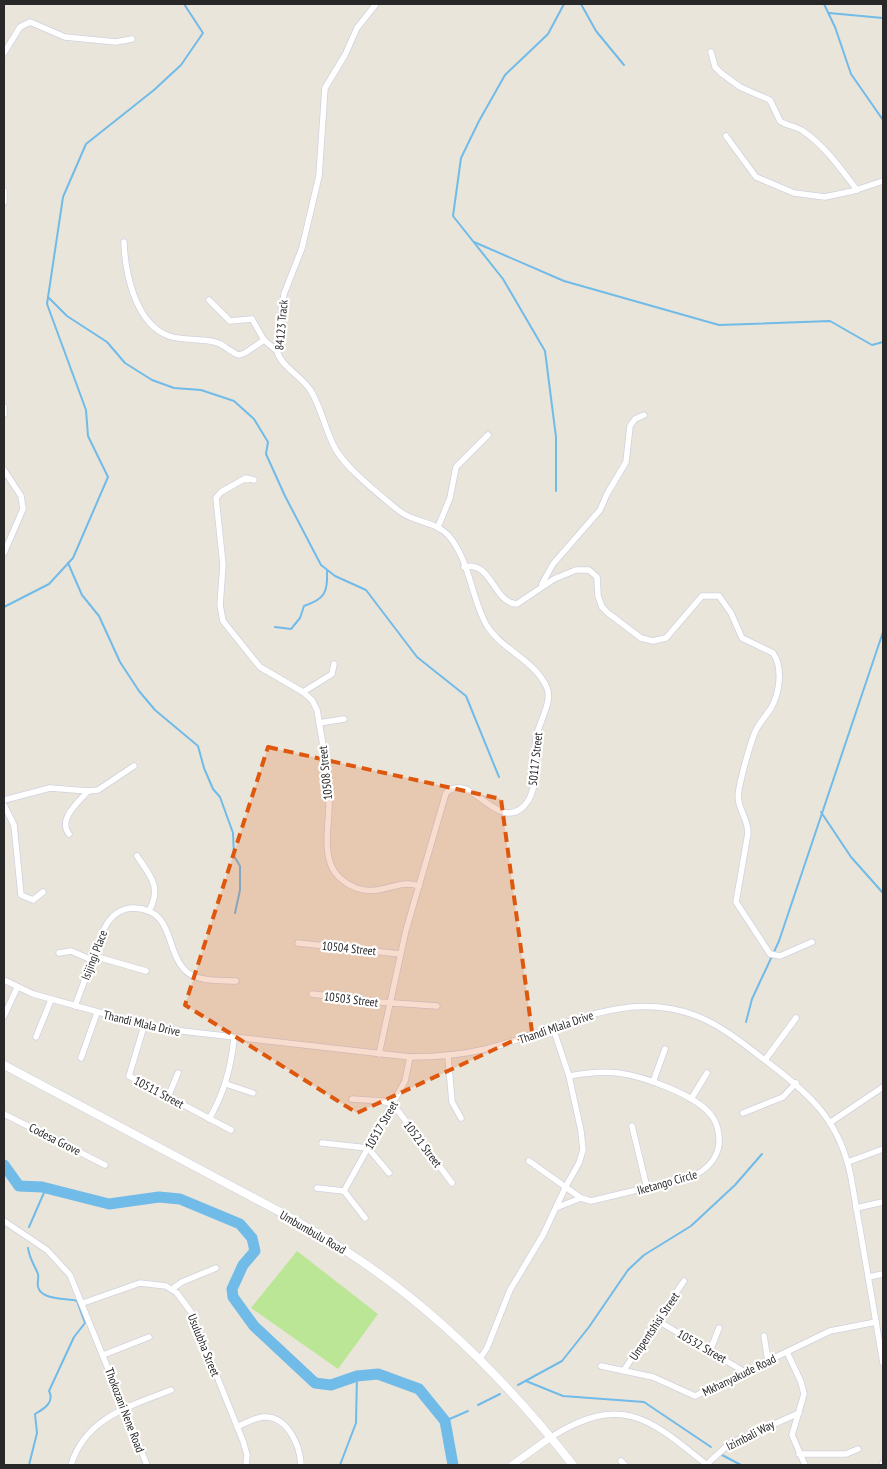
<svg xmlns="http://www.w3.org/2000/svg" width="887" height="1469" viewBox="0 0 887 1469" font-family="'PT Sans Narrow',sans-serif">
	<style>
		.pitch { fill: #bae695 }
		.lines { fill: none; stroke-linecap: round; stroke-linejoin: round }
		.stream { stroke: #71bbe9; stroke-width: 2 }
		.river { stroke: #71bbe9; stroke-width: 11 }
		.minor-casing { stroke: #d0d1e1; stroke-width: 7 }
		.tertiary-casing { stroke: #d0d1e1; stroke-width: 8 }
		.secondary-casing { stroke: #d0d1e1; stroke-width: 9 }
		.minor { stroke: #fff; stroke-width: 5.5 }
		.tertiary { stroke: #fff; stroke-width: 7 }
		.secondary { stroke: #fff; stroke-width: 8 }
		.marked { fill: #de570d; fill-opacity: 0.2; stroke: #de570d; stroke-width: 4; stroke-dasharray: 10 6; stroke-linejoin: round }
		.labels { text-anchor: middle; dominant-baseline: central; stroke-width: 4.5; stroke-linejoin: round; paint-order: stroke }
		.street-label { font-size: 12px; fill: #282828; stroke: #fff }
	</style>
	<rect width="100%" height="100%" fill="#eae5da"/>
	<polygon class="pitch" points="297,1251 378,1314 338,1369 251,1308"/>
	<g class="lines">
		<g class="stream">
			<polyline points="581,4 596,31 624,65"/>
			<polyline points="824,4 835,27 851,74 883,120"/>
			<polyline points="829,13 883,18"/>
			<polyline points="474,242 564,281 719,325 830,321 872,345 883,342"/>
			<polyline points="48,297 67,316 107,342 125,363 152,380 174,388 201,390 234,401 254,419 268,442 266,454 285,496 321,565 335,576 366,590 417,657 466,696 499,777"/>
			<polyline points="556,491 556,437 545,351 503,279 453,216 461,158 479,121 505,75 548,34 564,4"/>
			<polyline points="68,563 82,595 99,616 120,662 139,691 155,710 198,746 204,768 213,789 220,797 233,833 234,856 240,866 240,890 235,913"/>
			<polyline points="4,607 49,584 73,558 108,477 88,436 86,410 47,304 63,197 86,144 154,90 181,65 203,33 184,4"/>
			<path d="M275,627L291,629L300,618L304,606C325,599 328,592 327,571"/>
			<polyline points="821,812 851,857 883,893"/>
			<polyline points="746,1022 752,999 779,941 883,632"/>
			<polyline points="29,1227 46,1188"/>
			<path d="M28,1248C30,1260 34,1264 38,1274C39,1278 37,1283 38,1287C42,1301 68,1298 77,1301L85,1323L74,1337L49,1391C55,1402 44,1409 35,1414L37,1433L29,1465"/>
			<polyline points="526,1381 563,1396 644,1402 711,1447"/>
			<polyline points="518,1385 562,1361 589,1327 628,1270 644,1255 691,1226 735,1185 762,1154"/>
			<polyline points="478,1405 500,1394"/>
			<polyline points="445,1421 468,1411"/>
			<polyline points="722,1455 741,1465"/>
			<polyline points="340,1465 356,1423 357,1376"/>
		</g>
		<polyline class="river" points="4,1165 19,1186 42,1187 109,1204 159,1197 180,1199 240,1224 252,1238 255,1251 243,1265 232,1289 233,1297 254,1326 315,1383 331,1385 357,1376 378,1374 419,1389 445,1421 453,1465"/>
		<g class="minor-casing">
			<g id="minor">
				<path d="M376,4L357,28L345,55L325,88L319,176L302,248L284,294L277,351C281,367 302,376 311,391C322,409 325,431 336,450C348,470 380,495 398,510C413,523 435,521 448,535C470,560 471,598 487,626C502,650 535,660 547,688C553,702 538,724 536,738C533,759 540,788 525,805C497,835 471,769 446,793L406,930L379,1054"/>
				<path d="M711,52L715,67L721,73L740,87L770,100L780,121C787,126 796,126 803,131C825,146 841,169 857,190"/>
				<polyline points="4,53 20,27 30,22 65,37 116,42 132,39"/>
				<polyline points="726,136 756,177 794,193 825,197 853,191 883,181"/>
				<polyline points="4,191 4,202"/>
				<path d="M124,242C125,272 135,324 169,336C183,341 200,338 215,342C224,344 230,352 239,355L245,353L264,340"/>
				<polyline points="209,300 230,321 252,319 264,340 277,351"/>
				<polyline points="4,407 4,414"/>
				<polyline points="4,470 21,496 23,509 4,553"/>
				<path d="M254,480L246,478L221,492L216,498L223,565L220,605L223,621L260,667L303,692L312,700L317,710C322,738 327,768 329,797C330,818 323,845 331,865C335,876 346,884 356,888C382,897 397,878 419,886"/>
				<polyline points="438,527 450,498 456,467 488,435"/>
				<path d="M464,567C492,560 493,603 517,604L554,579L576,570H589L597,577L598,596L602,607L608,613L641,638L653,641L666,638L702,596H719L731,613L742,638L773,653C783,667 780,693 771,708C766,716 760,722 756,730C750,743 742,774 739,789C735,807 748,817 748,833L736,902L770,954L780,956L812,942"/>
				<polyline points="542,584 553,564 600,510 607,494 626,462 630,426 635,419 644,415"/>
				<polyline points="303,692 332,674 334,664"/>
				<polyline points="319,723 344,719"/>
				<polyline points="4,800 50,788 88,791 98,790 134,766"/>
				<polyline points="4,805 14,825 21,895 33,900 43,892"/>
				<path d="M69,834C57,819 79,802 88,791"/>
				<path d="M137,856C151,877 162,887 149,911"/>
				<polyline points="298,943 400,954"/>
				<polyline points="59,953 71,951 92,960"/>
				<polyline points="94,956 146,971"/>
				<path d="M4,980L33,994L156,1028L410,1057C436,1057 461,1055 486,1049C555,1032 621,988 694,1015C722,1025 746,1046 770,1064C812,1096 840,1122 851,1177L883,1363"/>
				<polyline points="312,994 379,1002 437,1006"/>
				<path d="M75,1006L104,929C110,917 119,908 134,908C176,910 164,952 187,972C199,982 221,980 236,981"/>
				<polyline points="4,1016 17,988"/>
				<polyline points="144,1026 129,1076 231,1130"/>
				<polyline points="36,1037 51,1000"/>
				<polyline points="448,1056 452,1102 461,1118"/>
				<polyline points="81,1058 97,1013"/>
				<polyline points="765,1060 796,1018"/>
				<polyline points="653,1082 665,1049"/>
				<polyline points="226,1084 253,1093"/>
				<polyline points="168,1097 178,1073"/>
				<polyline points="352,1099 382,1101 393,1104 452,1183"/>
				<polyline points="691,1099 707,1073"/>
				<polyline points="743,1113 783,1097 796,1083"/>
				<polyline points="4,1114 105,1165"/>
				<path d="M209,1119C224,1094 231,1068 234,1039"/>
				<polyline points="831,1122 883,1087"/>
				<polyline points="632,1126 647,1188"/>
				<polyline points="322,1143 368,1148 389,1173"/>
				<path d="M529,1161L581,1198L591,1201L691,1177C705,1171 717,1160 719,1144C720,1134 717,1122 711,1115C696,1095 643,1076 618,1073C602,1071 585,1073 569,1076"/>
				<polyline points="848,1162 883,1149"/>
				<polyline points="317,1188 344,1191"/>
				<polyline points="344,1191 405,1081 410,1057"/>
				<polyline points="344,1191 365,1218"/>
				<polyline points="558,1207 581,1198"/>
				<polyline points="856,1208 883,1202"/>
				<polyline points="4,1221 47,1250 70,1275 147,1465"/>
				<polyline points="868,1277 883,1274"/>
				<polyline points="172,1289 182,1282 216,1268"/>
				<polyline points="83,1303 140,1283 166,1286 177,1293 191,1312 243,1441 247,1455 246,1465"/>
				<polyline points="658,1321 745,1372"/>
				<polyline points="764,1336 768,1361"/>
				<polyline points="710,1351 719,1328"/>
				<polyline points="787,1352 801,1382 804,1394 792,1435 805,1465"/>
				<polyline points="103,1355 149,1337"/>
				<polyline points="479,1360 487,1348 510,1290 543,1235 566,1186 579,1163 583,1150 581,1131 569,1076 553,1028"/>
				<polyline points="601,1366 653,1377 695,1396 830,1331 876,1322"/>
				<polyline points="624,1370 684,1281"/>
				<path d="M237,1427C245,1423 254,1418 263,1417C287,1415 300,1445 301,1465"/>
				<path d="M551,1437C622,1393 649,1418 707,1465"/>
				<polyline points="799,1454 846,1454 858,1449"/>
				<polyline points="621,1461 625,1465"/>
				<path d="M71,1465C85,1418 130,1406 171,1390"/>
				<polyline points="706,1465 729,1444 799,1413"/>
				<polyline points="882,1465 883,1463"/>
			</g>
		</g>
		<g class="tertiary-casing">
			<polyline id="tertiary" points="512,1465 551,1437"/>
		</g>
		<g class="secondary-casing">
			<path id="secondary" d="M4,1065C72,1101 139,1137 207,1173C255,1199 304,1223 349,1253C434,1308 510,1385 573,1465"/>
		</g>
		<use href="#minor" class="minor"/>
		<use href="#tertiary" class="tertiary"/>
		<use href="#secondary" class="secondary"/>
	</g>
	<path class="marked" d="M268,747L501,799L532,1032L357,1113L185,1005Z"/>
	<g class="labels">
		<g class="street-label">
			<text transform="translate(281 325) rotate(-85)">84123 Track</text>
			<text transform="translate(535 759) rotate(-84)">50117 Street</text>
			<text transform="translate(325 773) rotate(-96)">10508 Street</text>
			<text transform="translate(349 948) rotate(6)">10504 Street</text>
			<text transform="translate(94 955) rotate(-69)">Isijingi Place</text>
			<text transform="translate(351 999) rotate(7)">10503 Street</text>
			<text transform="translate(142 1023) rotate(13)">Thandi Mlala Drive</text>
			<text transform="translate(556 1027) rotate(-19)">Thandi Mlala Drive</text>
			<text transform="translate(159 1092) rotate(28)">10511 Street</text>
			<text transform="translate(381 1125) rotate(-60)">10517 Street</text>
			<text transform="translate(55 1139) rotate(27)">Codesa Grove</text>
			<text transform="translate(423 1144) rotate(53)">10521 Street</text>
			<text transform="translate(667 1182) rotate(-16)">Iketango Circle</text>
			<text transform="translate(313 1232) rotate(30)">Umbumbulu Road</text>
			<text transform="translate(654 1326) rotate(-56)">Umpentshisi Street</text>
			<text transform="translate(204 1345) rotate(68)">Usulubha Street</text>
			<text transform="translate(702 1346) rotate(30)">10532 Street</text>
			<text transform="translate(739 1375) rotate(-26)">Mkhanyakude Road</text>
			<text transform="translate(125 1410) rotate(69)">Thokozani Nene Road</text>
			<text transform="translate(750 1435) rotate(-27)">Izimbali Way</text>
		</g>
	</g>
	<rect width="887" height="1469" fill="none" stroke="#282828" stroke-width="10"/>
</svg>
